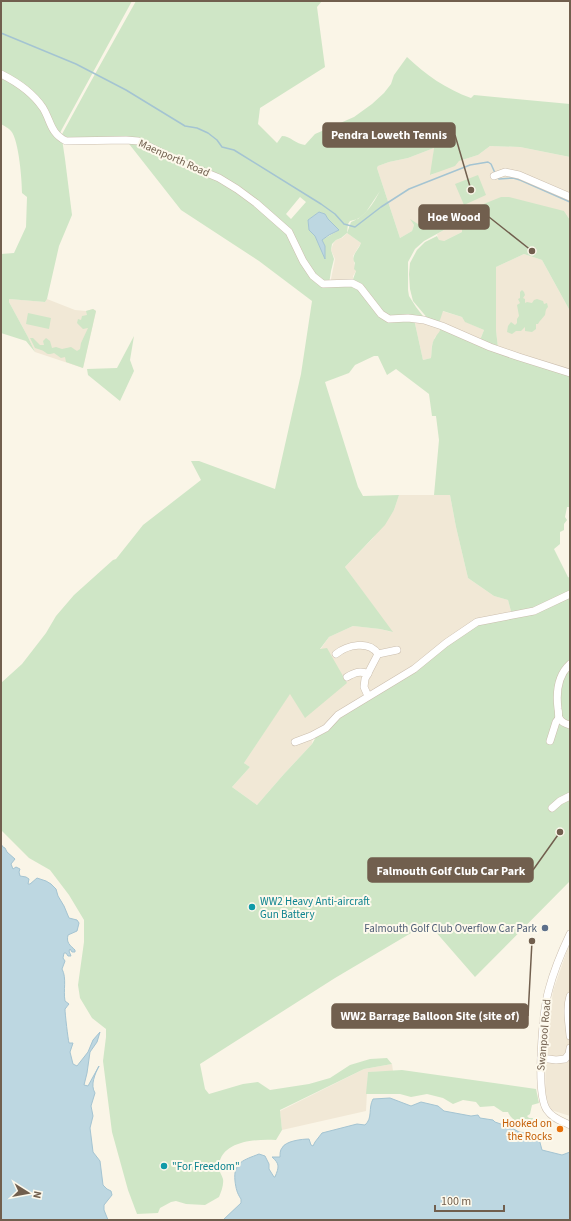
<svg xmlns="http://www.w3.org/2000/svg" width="571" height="1221" viewBox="0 0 571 1221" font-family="'Source Sans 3',sans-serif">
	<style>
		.residential { fill: #f1e8d6 }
		.green { fill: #cfe6c6; fill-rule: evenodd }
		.water { fill: #bdd7e1; stroke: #a4c4d2 }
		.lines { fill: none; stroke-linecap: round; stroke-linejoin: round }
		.stream { stroke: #a4c4d2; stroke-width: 1.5 }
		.minor-casing { stroke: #cbbeae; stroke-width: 8 }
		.minor { stroke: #fff; stroke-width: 7 }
		.culture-dot { fill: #0f9aa8; stroke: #fdf9ec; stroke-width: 1.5 }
		.service-dot { fill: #5c6f8a; stroke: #fdf9ec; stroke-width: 1.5 }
		.food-dot { fill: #e8710a; stroke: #fdf9ec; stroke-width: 1.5 }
		.labels { text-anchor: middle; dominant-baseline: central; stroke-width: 4; stroke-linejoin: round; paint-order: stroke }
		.street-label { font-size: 11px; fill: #715f4e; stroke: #fdf9ec }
		.culture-label { font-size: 11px; fill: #0d838f; stroke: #fdf9ec; text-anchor: start }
		.service-label { font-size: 11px; fill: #4e5e75; stroke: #fdf9ec; text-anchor: end }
		.food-label { font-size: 11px; fill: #c56008; stroke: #fdf9ec; text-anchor: end }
		.leader { fill: none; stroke: #715f4e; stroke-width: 1.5 }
		.callout-dot { fill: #715f4e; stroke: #fdf9ec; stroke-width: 1.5 }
		.callout { fill: #715f4e; stroke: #715f4e; stroke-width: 1.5 }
		.callout-label { font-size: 12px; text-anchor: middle; font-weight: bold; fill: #fff }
	</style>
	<rect width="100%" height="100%" fill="#faf5e7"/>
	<g class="residential">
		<polygon points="490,146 520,147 570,157 570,220 564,211 459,214 456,220 423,227 411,220 414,225 412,231 400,238 377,168 378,166 389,162 408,158 434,148 431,175 459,161 478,155"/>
		<polygon points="459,223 462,225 462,232 444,241 439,241 437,234 453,225"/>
		<polygon points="347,233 361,243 353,256 356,271 353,276 353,279 352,282 330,284 335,259 331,250 333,244 336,240 342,238"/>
		<polygon points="524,254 542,260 570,311 570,372 498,348 496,330 496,267"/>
		<polygon points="9,299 45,302 47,299 75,310 86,311 93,309 96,311 83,368 35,352 28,337 9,302"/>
		<polygon points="442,311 462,317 466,322 484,330 479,342 439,334 435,337 432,345 431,358 423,360 414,319 424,320"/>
		<polygon points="399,495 450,495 456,527 468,578 494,596 508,600 512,615 313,735 312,744 284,774 257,805 232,787 250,767 244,763 290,693 329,637 353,626 380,629 392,632 345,567 373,538 394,510"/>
		<polygon points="570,942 570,1116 551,1110 545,1094 546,1046 553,991"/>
		<polygon points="392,1064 393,1071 368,1072 366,1111 282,1130 280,1111 364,1069"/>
	</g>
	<g class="green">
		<path d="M1,1H132L62,129L60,133L61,136L90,83L136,1H322L317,7L325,67L260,108L258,124L277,143L282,136C290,136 296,144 305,145L315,134L354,117L372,104L384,93L391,84L394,75L407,57C426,75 446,89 471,98L474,95L570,104V157L520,147L490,146L478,155L459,161L455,166L430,175L434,148L408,158L389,162L378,166L377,168L400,238L412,231L414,225L410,219L423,227L456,220L459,214L501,197H509L564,211L570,220V311L542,260L524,254L496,267V330L498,348L480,340L484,330L465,322L462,317L443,311L439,323L429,320L413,301L410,289L409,274L410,263L417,250L425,242L437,236L439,240L444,241L462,232V225L459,223L453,225L424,241L415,249L408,262V290L409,296L416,307L426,320L408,317L389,318L382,314L360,286L352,282L356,271L354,269L355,263C350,256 358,251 361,243L347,233L351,222C365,217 373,204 380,191L366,212L358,219L350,221L348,224L347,233L341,238L336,240L332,244L331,250L334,259L331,271L329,284C317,283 310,270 304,261H303L313,276L323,284C332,285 343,282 351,283C368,286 373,315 389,319C396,321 406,317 414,319L423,360L431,358C432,352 431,343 435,338C438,333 440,332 442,326L490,347L519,357L570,373V507H567L565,517L567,520L564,524V530L560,532V544L554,549L568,577L570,578V594L534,611L512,615L508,600L494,596L468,578L456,527L450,495H434L439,440L436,416H432L429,394L396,369L387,375L378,356H374L355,365L349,373L325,382L358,487L363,496L399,495L394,510L385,525L345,567L393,632L380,629L353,626L329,637L320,649L327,648L347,683L305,718L290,694L244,763L250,767L232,787L257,805L284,774L312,744L316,737L328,731L340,717L410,675L447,646L478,625L534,614L570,596V881L475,977L428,923L335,978L200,1064L205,1089L209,1094L243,1084L258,1082L270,1090L309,1084L330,1078L350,1065L370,1059L387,1058L392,1064L364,1069L280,1110L282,1130L276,1140C257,1139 222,1140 219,1165C218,1170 222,1175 223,1179C224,1185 221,1192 219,1197L205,1205L186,1204L176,1201L171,1202L160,1208L158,1213L137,1214L128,1190L112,1132L103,1061L106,1037V1029L92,1018L80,998L78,985L84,942V920L69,895L50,870L29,858L1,830V683L22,664L46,633L56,616L74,595L113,560L116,559L143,525L201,480L191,461H199L275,489L301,374L312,301L259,261L181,210L126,140L74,141H66L62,139L65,159L72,215L59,246L47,299L45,302L9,299V302L28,337L35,352L26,341L1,333V254L14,253L26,227L27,197L22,193C22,181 19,140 11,131C9,128 4,126 1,124ZM300,197L306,202L291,219L286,214ZM319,212L325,214L328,219L339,230L322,240L325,246V258L315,236L309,230L308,220Z"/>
		<polygon points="478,175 486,195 464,205 455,184"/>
		<path d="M522,290L524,292L525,295L523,298L525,299V303L527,302L532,303L534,300L537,299L543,301L544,304L547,303L548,307C545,310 546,311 545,315C543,318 540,320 538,324H536V329L532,332L525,331V327L521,331H516L512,334L507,332L508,326L511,322L515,325L517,323V319L519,316L517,305L520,303L518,299L520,298V292Z"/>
		<path d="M93,309L96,311L83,368L66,362L65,357L61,358L54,353C46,356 47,352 41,350C39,349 37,349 35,348L30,338H33L40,345H44L43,341L46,338L50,341L52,348L56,347L62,349L71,347L77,351L80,349L81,343L88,328L83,329L77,323L78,319L81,320L82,316L87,315L86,311Z"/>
		<polygon points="28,313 51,318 49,329 26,324"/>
		<polygon points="134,336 130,360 134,371 120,401 88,375 87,369 117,368"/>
		<path d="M402,1070L536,1089L539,1103L532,1105L530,1114L527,1116L529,1118H533L530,1127L525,1123C517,1123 511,1119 508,1112H503L494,1106L480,1107L476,1102L463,1100L453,1104L443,1098L427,1094L411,1097L400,1094H366L368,1072Z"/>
	</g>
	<g class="water">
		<polygon points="319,212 325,214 328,219 339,230 329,235 322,240 325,246 325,259 315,236 309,230 308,220"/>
		<path d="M1,844L3,847L5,848L7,852L15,859L11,864L13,869L16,867L20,869L19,872L20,876L26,877L29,879L28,884H30L37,878L46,881L51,884L56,889L58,896L64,906L69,918L77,920L79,923L77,931L68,935C66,943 70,945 75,950V952H72L70,949L69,951L71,956H68L66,953H64L63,958L65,961L62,969C67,978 63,990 65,1001L69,1004C68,1005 66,1008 65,1009C65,1014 68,1039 69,1043H73L70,1052L73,1064L77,1066L88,1052L93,1040L100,1032L97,1042L90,1052L87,1073L84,1085L88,1086L99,1066C95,1074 90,1085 95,1093L91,1106L93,1116L90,1128L93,1152L100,1161L103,1185L107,1189L111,1191L112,1195L104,1205V1210L108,1220H1Z"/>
		<path d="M390,1098L411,1106L421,1102L438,1106L444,1111L471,1116L478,1115L480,1118L493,1120L495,1122L512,1128L519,1132L538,1135L542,1150L562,1155L570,1152V1220H223L241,1203V1199C237,1193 236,1189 235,1181C233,1162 244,1160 259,1154L265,1156L269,1164V1169L274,1177H275C279,1167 280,1164 272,1157H280C280,1154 280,1150 282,1148C285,1141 302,1139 309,1139L311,1145L313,1146L315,1142L322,1133L357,1124L365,1125C373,1118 368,1108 373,1099Z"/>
	</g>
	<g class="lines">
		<g class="stream">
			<polyline points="1,33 76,64 126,90 185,126 197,128 208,133 217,140 222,147 234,150 321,204 335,214 344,224 355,227 381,207 409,189 470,165 488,162 491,164 495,173"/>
			<polyline points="498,178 499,179 513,178 520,180 570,202"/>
		</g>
		<g class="minor-casing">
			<g id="minor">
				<path d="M1,74C17,82 33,93 43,108C51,121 50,133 66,141L126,140L138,141L185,164L219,178L237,189L256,203L289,232L303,261L313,276L323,284L352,283L360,287L381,314L389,319L408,318L424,320L442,326L490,347L519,357L570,373"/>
				<polyline points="494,176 505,172 519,175 570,197"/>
				<path d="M336,654C347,645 369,640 378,654L365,679L364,687L368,696"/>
				<polyline points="378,654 397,650"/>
				<path d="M570,664C558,675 556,693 558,709C559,712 558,716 559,718C561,722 566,724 570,725"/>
				<path d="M347,677C354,673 360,670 368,674"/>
				<polyline points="550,741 556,722 559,718"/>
				<polyline points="295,742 311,736 326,728 338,715 414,669 446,643 477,622 534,611 570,594"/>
				<polyline points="552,808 560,801 570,796"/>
				<path d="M570,934C562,951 554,970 549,989C543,1010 535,1093 547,1110C552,1118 562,1121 570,1125"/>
				<path d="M570,996C566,1008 569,1023 570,1036"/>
				<polyline points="541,1058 556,1060 565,1059 569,1054 570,1048"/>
			</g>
		</g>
		<use href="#minor" class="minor"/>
	</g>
	<g class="culture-dot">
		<circle cx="252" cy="907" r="4"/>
		<circle cx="164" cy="1166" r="4"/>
	</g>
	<circle class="service-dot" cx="545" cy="928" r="4"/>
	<circle class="food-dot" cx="560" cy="1129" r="4"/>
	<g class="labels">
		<g class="street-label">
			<text transform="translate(174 158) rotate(24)">Maenporth Road</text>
			<text transform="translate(544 1035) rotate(-85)">Swanpool Road</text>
		</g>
		<g class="culture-label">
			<text x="260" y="901">WW2 Heavy Anti-aircraft<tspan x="260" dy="13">Gun Battery</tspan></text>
			<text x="172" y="1166">"For Freedom"</text>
		</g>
		<g class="service-label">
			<text x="537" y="928">Falmouth Golf Club Overflow Car Park</text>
		</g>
		<g class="food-label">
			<text x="552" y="1123">Hooked on<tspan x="552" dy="13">the Rocks</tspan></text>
		</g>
	</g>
	<path class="leader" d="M471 190L455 135M532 251L489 217M560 832L533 870M532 941L528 1016"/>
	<g class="callout-dot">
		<circle cx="471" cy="190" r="4"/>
		<circle cx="532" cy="251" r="4"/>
		<circle cx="560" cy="832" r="4"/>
		<circle cx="532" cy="941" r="4"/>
	</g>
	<g class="callout">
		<rect x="323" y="123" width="132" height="24" rx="4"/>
		<rect x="419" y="205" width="70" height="24" rx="4"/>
		<rect x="368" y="858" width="165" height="24" rx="4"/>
		<rect x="332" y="1004" width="196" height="24" rx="4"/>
	</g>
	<g class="callout-label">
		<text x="389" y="139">Pendra Loweth Tennis</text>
		<text x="454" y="221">Hoe Wood</text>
		<text x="451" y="875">Falmouth Golf Club Car Park</text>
		<text x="430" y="1020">WW2 Barrage Balloon Site (site of)</text>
	</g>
	<rect width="571" height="1221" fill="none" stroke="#715f4e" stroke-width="4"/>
	<g transform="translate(28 1193) rotate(101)" stroke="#fdf9ec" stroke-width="3" paint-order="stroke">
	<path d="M0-3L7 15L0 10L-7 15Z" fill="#715f4e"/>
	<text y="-6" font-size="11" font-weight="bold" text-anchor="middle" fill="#715f4e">N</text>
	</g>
	<path d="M435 1205v6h69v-6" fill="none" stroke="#715f4e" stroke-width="2"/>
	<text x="441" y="1205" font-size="12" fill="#715f4e" stroke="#fdf9ec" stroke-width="3" paint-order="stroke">100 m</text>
</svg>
